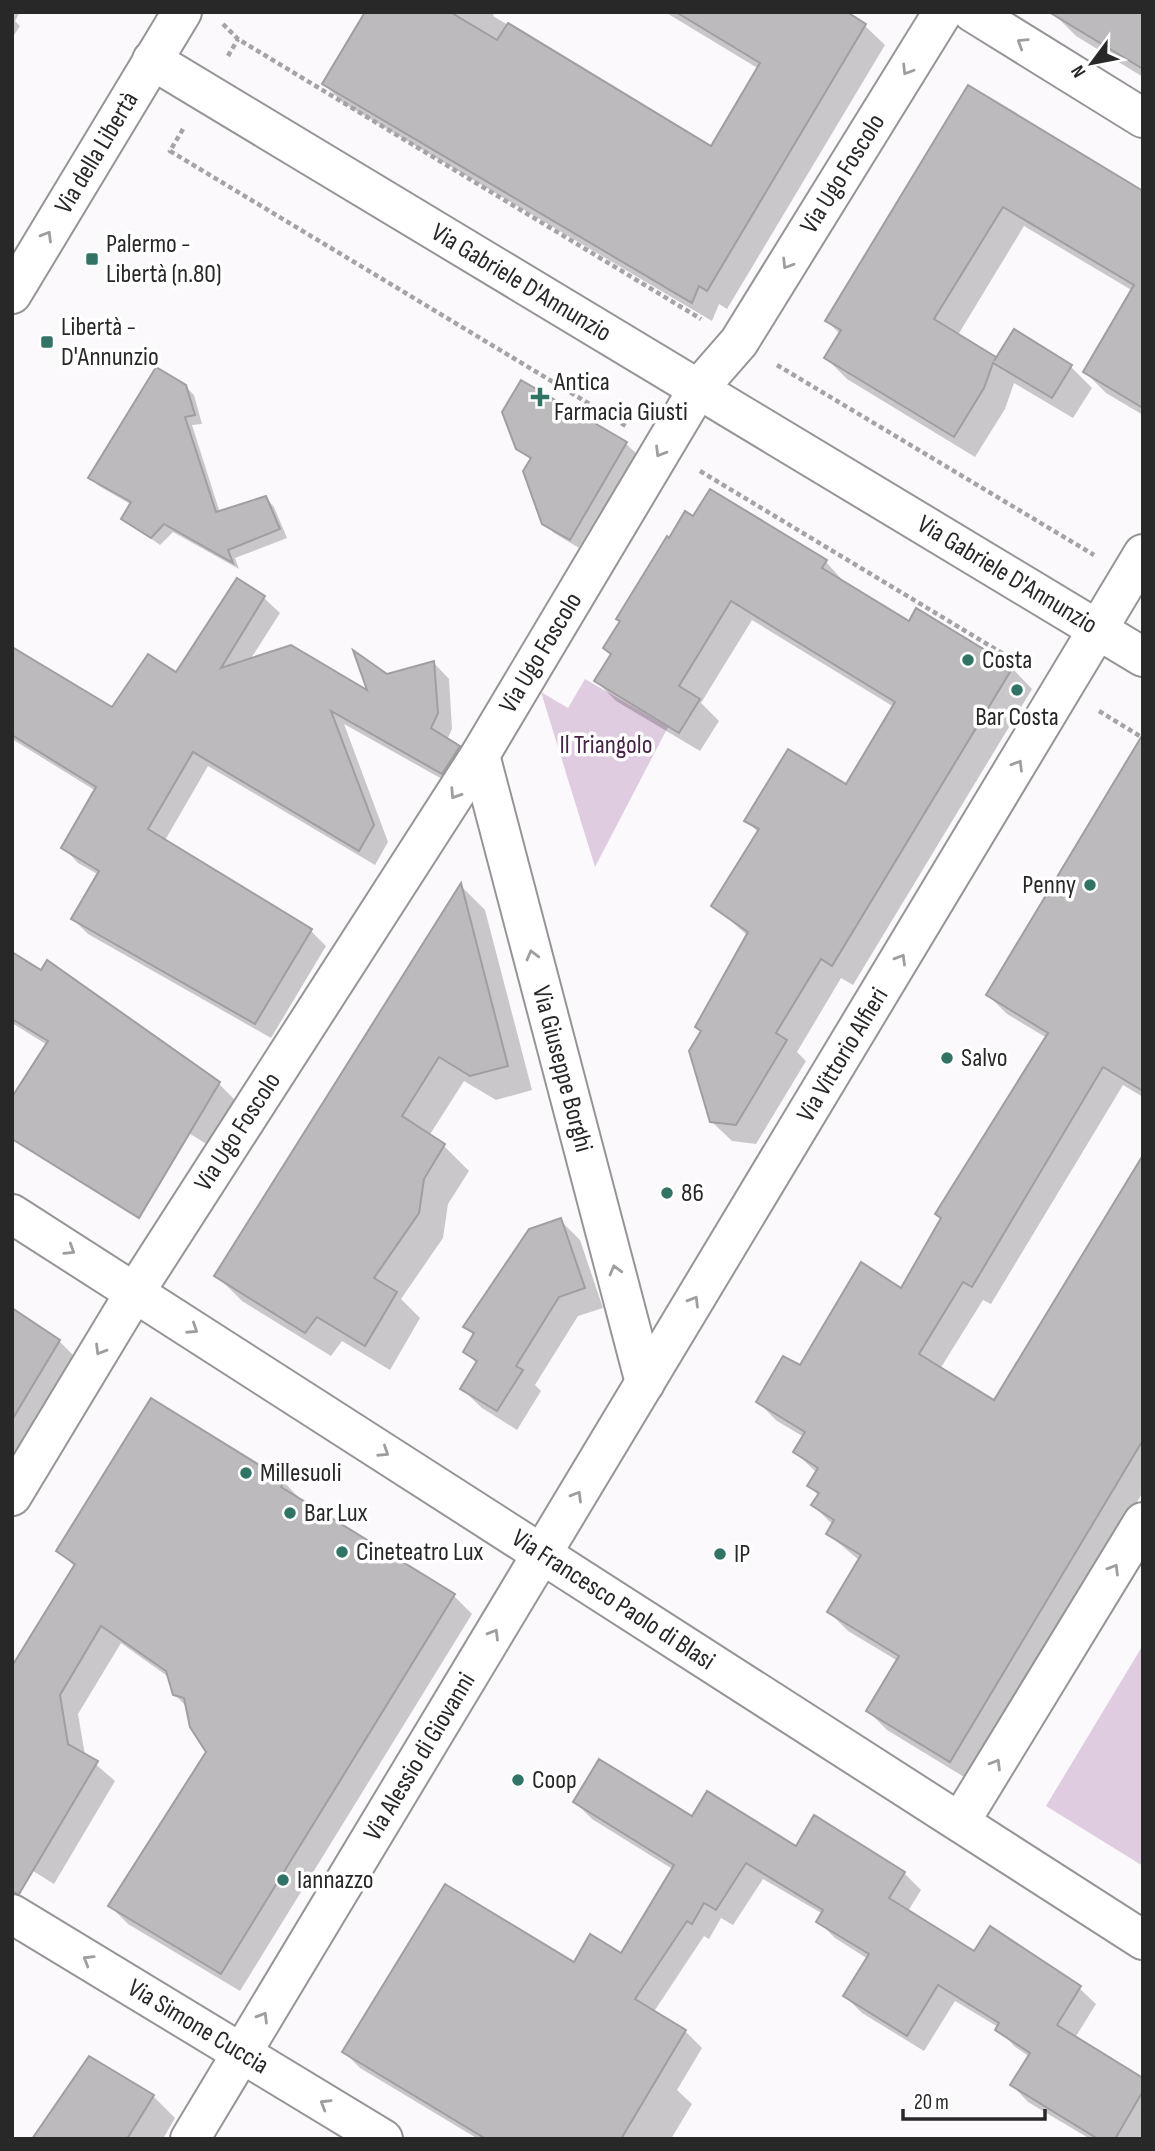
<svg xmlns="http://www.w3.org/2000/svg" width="1155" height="2151" viewBox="0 0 1155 2151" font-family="'Sofia Sans Condensed',sans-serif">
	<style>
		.green { fill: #e0cce1 }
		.shadow { fill: #0003 }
		.building { fill: #bdbabd; stroke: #a19ea1; stroke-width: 2 }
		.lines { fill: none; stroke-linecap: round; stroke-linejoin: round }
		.minor-casing { stroke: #979497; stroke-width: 42 }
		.path { stroke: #a5a3a5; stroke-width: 4.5; stroke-dasharray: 5 3.5; stroke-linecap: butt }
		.minor { stroke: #fff; stroke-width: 38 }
		.oneway { stroke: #9f9e9f }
		.poi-dot { fill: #317364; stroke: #fff; stroke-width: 2.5 }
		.labels { text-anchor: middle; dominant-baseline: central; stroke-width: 7; stroke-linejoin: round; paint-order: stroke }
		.street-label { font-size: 26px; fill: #292829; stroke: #fff }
		.poi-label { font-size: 26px; fill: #292829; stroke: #fff; text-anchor: start }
		.park-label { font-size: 26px; fill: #472449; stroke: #fff }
	</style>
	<rect width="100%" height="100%" fill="#fcf9fc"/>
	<g class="green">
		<polygon points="585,679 668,727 595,867 541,692 568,708"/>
		<polygon points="1143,1645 1143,1866 1046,1806"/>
	</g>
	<g class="shadow">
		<polygon points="12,12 20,12 15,21 20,26 12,38"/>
		<polygon points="367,12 495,12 493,16 712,149 759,69 665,12 843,12 865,26 885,45 727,309 719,304 712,321 343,103 324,84"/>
		<polygon points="1052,12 1143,12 1143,77 1076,36"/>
		<polygon points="968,88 1143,193 1143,415 1106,393 1085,372 1133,291 1024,226 958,335 997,360 1014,332 1071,367 1092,388 1073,418 1014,383 1005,409 975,457 847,379 826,358 840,334 827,321"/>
		<polygon points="522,382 626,444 636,453 579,548 554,533 544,523 531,460 517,448"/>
		<polygon points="185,386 194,395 202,424 192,425 220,513 266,498 274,507 287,538 235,558 239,569 173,532 160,545 123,519 132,505 99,486 90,478"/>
		<polygon points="711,491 826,562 845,583 910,623 917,611 1012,668 1032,689 853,985 841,978 797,1052 806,1061 756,1144 732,1141 711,1121 702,1032 748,936 714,906 759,833 746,820 846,787 894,707 752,620 701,703 719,721 700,751 616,701 596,681 612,655 621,622 618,619 669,541 693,519"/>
		<polygon points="237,581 264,598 280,613 250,660 370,694 387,676 434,663 449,679 452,729 447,740 474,762 458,788 344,724 388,842 375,865 208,766 164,842 311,931 326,946 271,1038 88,934 73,919 99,875 78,863 63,847 96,791 12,739 12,653 113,709 177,675"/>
		<polygon points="1143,761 1143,1097 1123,1085 991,1304 983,1300 940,1369 995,1402 1143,1158 1143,1492 969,1780 887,1730 868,1711 898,1661 848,1631 829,1612 860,1561 828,1534 833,1525 813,1505 819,1496 809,1486 817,1473 795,1452 804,1437 777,1421 758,1402 901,1291 1047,1038 1007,1014 988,995"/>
		<polygon points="461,886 485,910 532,1090 496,1100 464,1081 429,1136 444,1146 469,1171 448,1204 443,1238 401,1299 420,1318 390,1370 342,1341 331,1356 242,1301 217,1276"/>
		<polygon points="12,954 219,1084 235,1100 208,1145 12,1023"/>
		<polygon points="560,1220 580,1240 603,1308 578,1316 535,1385 541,1391 517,1430 482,1408 462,1389 477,1364 465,1351 475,1336 465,1327"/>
		<polygon points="12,1311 59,1341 76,1358 12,1464"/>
		<polygon points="284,1482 302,1501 454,1596 472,1614 240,1991 128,1924 110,1906 208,1752 188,1708 174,1694 170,1678 121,1643 78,1714 85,1755 115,1781 54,1884 12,1858 75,1567 59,1551"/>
		<polygon points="575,1802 692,1818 797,1848 904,1873 921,1890 908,1911 975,1953 1079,1988 1096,2004 1075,2038 1143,2080 1141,2139 1090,2139 1028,2102 1012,2085 1030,2057 1014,2046 998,2027 955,2001 924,2051 862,2013 845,1996 868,1959 835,1938 818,1921 823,1914 763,1879 733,1925 721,1918 709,1939 704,1936 653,2013 685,2031 702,2048 677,2090 692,2104 671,2139 478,2139 360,2068 344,2052 574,1964 622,1955 674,1870 592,1819"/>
		<polygon points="153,2096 175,2118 163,2139 48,2139"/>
	</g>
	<g class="building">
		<polygon points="365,12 450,12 497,40 508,23 711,146 760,63 676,12 847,12 866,24 707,291 699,286 692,303 322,84"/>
		<polygon points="1049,12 1143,12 1143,69"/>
		<polygon points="968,85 1143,191 1143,408 1083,372 1134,285 1003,207 934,319 996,357 994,361 1014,329 1072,365 1052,398 993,363 984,388 954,437 824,358 841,330 825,321"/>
		<polygon points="156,367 186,385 195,415 185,417 216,512 266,496 280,529 228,550 233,563 164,524 151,538 121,519 131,502 88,478"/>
		<polygon points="521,380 627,442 570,540 542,524 523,471 531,458 516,449 502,412"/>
		<polygon points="710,489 827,560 822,568 909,621 916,608 1013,667 832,966 821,959 776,1033 787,1040 736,1125 710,1122 689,1051 701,1031 695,1027 748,932 711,906 759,829 744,821 788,749 846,784 895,702 731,601 679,686 700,699 679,733 594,681 611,654 603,648 620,621 616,619 667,536 669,538 685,511 693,516"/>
		<polygon points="237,578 265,596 221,668 291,645 367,690 353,650 387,674 434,661 438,713 431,728 460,746 442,774 331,711 374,825 359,851 193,752 148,829 312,929 255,1024 71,919 99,871 61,848 96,787 12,735 12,647 112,707 148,654 176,672"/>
		<polygon points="1143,734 1143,1091 1103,1067 972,1287 963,1282 919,1354 994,1400 1143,1155 1143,1440 950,1762 866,1711 899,1656 827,1612 861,1555 826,1534 834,1520 811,1505 819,1493 807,1486 818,1468 793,1452 805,1432 756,1402 783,1356 800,1365 861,1262 901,1288 941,1218 935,1214 1048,1033 986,995"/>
		<polygon points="461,883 508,1066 470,1076 439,1057 402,1116 445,1144 424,1179 419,1213 374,1278 397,1292 365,1346 317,1317 305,1333 214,1276"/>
		<polygon points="12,952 41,970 47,960 220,1082 139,1218 12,1139 12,1097 48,1041 12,1019"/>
		<polygon points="561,1218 585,1288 559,1297 516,1366 523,1370 497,1411 460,1389 477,1361 463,1352 474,1333 463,1327 529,1229"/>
		<polygon points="12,1308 60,1340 12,1420"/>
		<polygon points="151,1398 285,1481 281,1487 455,1594 221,1974 108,1906 206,1752 190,1727 184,1698 173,1695 166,1671 101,1626 60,1695 68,1744 98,1761 19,1894 12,1892 12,1666 75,1564 56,1551"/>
		<polygon points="599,1759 692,1816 707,1791 796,1846 814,1815 905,1872 889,1898 974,1951 990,1926 1081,1986 1057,2025 1143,2078 1143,2091 1115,2139 1098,2139 1010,2085 1030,2053 995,2030 999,2023 938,1985 907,2036 843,1996 869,1954 816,1922 823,1910 746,1863 716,1910 704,1903 692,1924 687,1921 635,1999 686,2030 621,2139 486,2139 342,2052 445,1884 574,1962 590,1934 621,1953 674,1865 573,1802"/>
		<polygon points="89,2056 154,2095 127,2139 32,2139"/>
	</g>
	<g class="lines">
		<g class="minor-casing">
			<g id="minor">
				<polyline points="972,12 1143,118"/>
				<polyline points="152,60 1143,657"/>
				<polyline points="12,294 182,12"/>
				<polyline points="480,755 645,1383"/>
				<polyline points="12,1214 1143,1940"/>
				<polyline points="12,1496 135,1292 480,755 698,389 739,342 943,12"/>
				<polyline points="960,1822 1143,1522"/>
				<polyline points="12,1914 383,2139"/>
				<polyline points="190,2139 1143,554"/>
			</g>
		</g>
		<g class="path">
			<polyline points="223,24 238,39 701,319"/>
			<polyline points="228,56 238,39"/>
			<polyline points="183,129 170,151 626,426"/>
			<polyline points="777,365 1094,555"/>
			<polyline points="700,471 1025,667"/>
			<polyline points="1099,711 1143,738"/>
		</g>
		<use href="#minor" class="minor"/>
	</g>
	<defs><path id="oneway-chevron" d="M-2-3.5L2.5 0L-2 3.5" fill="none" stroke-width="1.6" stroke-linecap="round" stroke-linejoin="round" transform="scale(1.75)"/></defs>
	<g class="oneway">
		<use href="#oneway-chevron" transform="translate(1022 43) rotate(-148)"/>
		<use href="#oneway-chevron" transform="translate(907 70) rotate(122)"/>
		<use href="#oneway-chevron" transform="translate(47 236) rotate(-59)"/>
		<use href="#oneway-chevron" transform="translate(787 264) rotate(122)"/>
		<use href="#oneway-chevron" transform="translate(660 452) rotate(121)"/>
		<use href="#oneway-chevron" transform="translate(1018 765) rotate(-59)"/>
		<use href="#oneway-chevron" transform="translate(455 794) rotate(123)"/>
		<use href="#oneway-chevron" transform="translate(532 955) rotate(-105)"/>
		<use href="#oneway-chevron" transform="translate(901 959) rotate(-59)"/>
		<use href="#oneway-chevron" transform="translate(70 1250) rotate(32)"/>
		<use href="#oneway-chevron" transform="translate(615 1270) rotate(-105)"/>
		<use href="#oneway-chevron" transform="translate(694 1301) rotate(-59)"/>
		<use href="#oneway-chevron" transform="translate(193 1329) rotate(33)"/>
		<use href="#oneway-chevron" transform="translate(100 1350) rotate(121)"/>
		<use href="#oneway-chevron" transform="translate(384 1452) rotate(33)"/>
		<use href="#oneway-chevron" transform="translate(577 1496) rotate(-59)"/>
		<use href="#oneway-chevron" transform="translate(1114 1569) rotate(-59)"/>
		<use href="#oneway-chevron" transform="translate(494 1634) rotate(-59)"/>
		<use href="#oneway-chevron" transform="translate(996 1764) rotate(-59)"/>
		<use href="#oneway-chevron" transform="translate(88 1960) rotate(-149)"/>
		<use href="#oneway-chevron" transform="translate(263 2017) rotate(-59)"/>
		<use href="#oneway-chevron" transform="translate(325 2104) rotate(-149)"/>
	</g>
	<g class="poi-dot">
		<rect x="85" y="252" width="14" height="14" rx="3.5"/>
		<rect x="40" y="335" width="14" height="14" rx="3.5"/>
		<path d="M536.5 386.5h7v7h7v7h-7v7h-7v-7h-7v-7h7z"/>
		<circle cx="968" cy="660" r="7"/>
		<circle cx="1017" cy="690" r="7"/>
		<circle cx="1090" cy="885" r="7"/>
		<circle cx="947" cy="1058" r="7"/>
		<circle cx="667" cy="1193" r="7"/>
		<circle cx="246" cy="1473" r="7"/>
		<circle cx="290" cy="1513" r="7"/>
		<circle cx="342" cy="1552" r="7"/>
		<circle cx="720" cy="1554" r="7"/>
		<circle cx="518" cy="1780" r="7"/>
		<circle cx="283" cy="1880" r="7"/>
	</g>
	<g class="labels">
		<g class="street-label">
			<text transform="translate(97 153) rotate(-59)">Via della Libertà</text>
			<text transform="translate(843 174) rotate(-58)">Via Ugo Foscolo</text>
			<text transform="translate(521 283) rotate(31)">Via Gabriele D'Annunzio</text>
			<text transform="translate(1007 575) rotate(31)">Via Gabriele D'Annunzio</text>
			<text transform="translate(541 653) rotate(-59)">Via Ugo Foscolo</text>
			<text transform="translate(843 1055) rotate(-59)">Via Vittorio Alfieri</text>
			<text transform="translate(562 1069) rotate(75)">Via Giuseppe Borghi</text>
			<text transform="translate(238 1132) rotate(-57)">Via Ugo Foscolo</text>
			<text transform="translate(613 1600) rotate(33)">Via Francesco Paolo di Blasi</text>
			<text transform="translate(420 1757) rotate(-59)">Via Alessio di Giovanni</text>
			<text transform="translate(198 2027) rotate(31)">Via Simone Cuccia</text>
		</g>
		<g class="poi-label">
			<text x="106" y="244">Palermo -<tspan x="106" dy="30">Libertà (n.80)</tspan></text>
			<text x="61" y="327">Libertà -<tspan x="61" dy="30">D'Annunzio</tspan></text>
			<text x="554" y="382">Antica<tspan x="554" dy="30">Farmacia Giusti</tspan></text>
			<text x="982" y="660">Costa</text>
			<text x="1017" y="717" text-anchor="middle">Bar Costa</text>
			<text x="1076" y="885" text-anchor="end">Penny</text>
			<text x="961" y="1058">Salvo</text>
			<text x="681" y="1193">86</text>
			<text x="260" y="1473">Millesuoli</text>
			<text x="304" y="1513">Bar Lux</text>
			<text x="356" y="1552">Cineteatro Lux</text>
			<text x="734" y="1554">IP</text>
			<text x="532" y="1780">Coop</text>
			<text x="297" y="1880">Iannazzo</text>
		</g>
		<g class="park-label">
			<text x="606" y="745">Il Triangolo</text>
		</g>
	</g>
	<rect width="1155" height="2151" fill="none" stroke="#292829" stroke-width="28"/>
	<g transform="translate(1092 63) rotate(238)" stroke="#ffffff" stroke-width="5" paint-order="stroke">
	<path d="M0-5L12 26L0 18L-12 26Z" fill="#292829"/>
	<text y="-10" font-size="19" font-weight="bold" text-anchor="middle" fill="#292829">N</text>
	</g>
	<path d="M903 2109v10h142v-10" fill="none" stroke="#292829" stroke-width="3.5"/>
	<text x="914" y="2109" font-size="21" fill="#292829" stroke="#ffffff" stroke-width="5" paint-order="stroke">20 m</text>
</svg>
